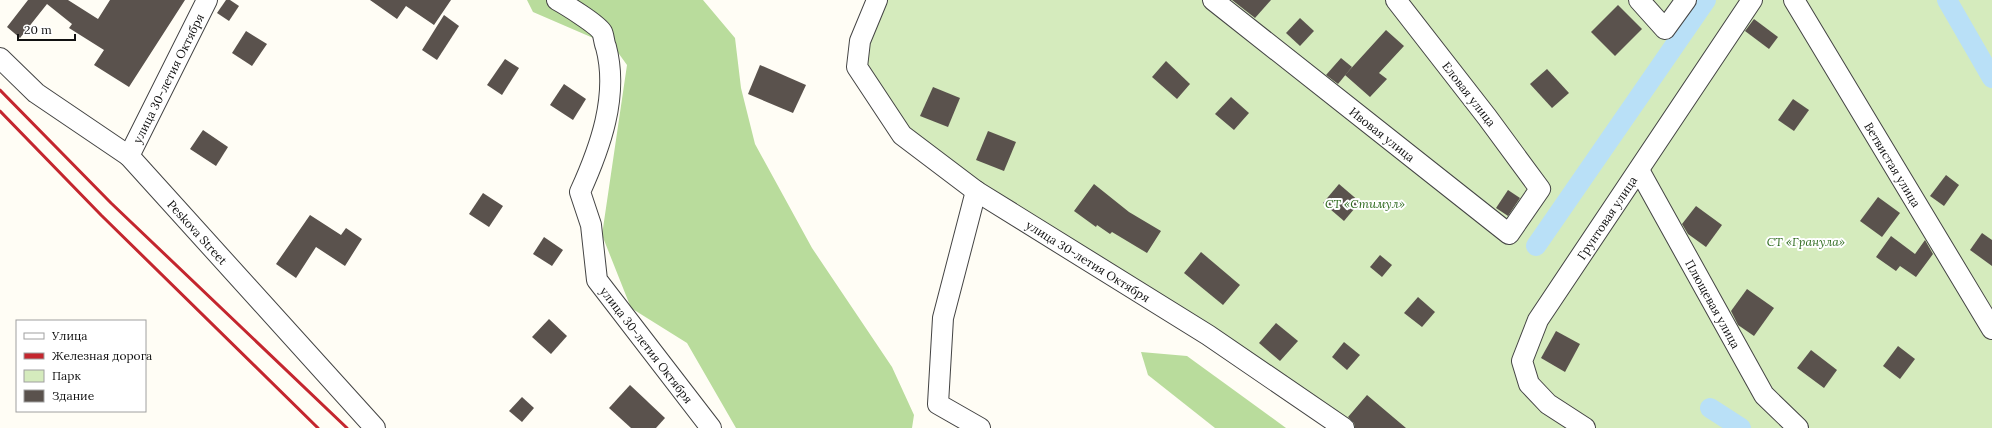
<svg xmlns="http://www.w3.org/2000/svg" width="1992" height="428" viewBox="0 0 1992 428" font-family="Lora,serif">
	<style>
		.green { fill: #d5ebbd }
		.forest { fill: #b9dc9c }
		.lines { fill: none; stroke-linecap: round; stroke-linejoin: round }
		.canal { stroke: #b9e0f7; stroke-width: 20 }
		.building { fill: #5a524d }
		.minor-casing { stroke: #444; stroke-width: 22 }
		.minor { stroke: #fff; stroke-width: 20 }
		.rail { stroke: #c4262e; stroke-width: 3 }
		.labels { text-anchor: middle; dominant-baseline: central; stroke-width: 4; stroke-linejoin: round; paint-order: stroke }
		.street-label { font-size: 12px; fill: #111; stroke: #fff }
		.park-label { font-size: 12px; font-style: italic; fill: #2f6b1f; stroke: #fff }
	</style>
	<rect width="100%" height="100%" fill="#fffdf5"/>
	<polygon class="green" points="877,0 1992,0 1992,428 1333,428 959,184 875,100 858,59"/>
	<g class="forest">
		<polygon points="527,0 703,0 735,38 741,88 755,144 812,248 892,367 914,415 912,428 736,428 687,343 631,308 602,235 627,65 614,47 533,12"/>
		<polygon points="1141,352 1187,356 1286,428 1215,428 1148,375"/>
	</g>
	<g class="lines">
		<g class="canal">
			<polyline points="1947,0 1992,78"/>
			<polyline points="1536,246 1706,0"/>
			<polyline points="1710,408 1741,428"/>
		</g>
	</g>
	<g class="building">
		<polygon points="28,0 68,0 98,19 110,0 185,0 129,87 94,65 104,50 69,28 72,24 47,4 20,38 7,27"/>
		<polygon points="226,0 230,0 239,6 229,21 217,13"/>
		<polygon points="370,0 451,0 434,25 406,6 397,19"/>
		<polygon points="1232,0 1271,0 1255,18"/>
		<polygon points="1618,5 1642,29 1615,56 1591,32"/>
		<polygon points="444,15 459,26 437,60 422,50"/>
		<polygon points="1300,18 1314,31 1300,46 1286,33"/>
		<polygon points="1754,19 1778,37 1769,49 1745,31"/>
		<polygon points="1386,30 1404,46 1379,73 1387,79 1370,97 1345,75"/>
		<polygon points="246,31 267,44 252,66 232,53"/>
		<polygon points="1341,58 1352,67 1338,84 1326,75"/>
		<polygon points="505,59 519,68 502,95 487,85"/>
		<polygon points="1166,61 1190,84 1177,99 1152,77"/>
		<polygon points="760,65 806,85 793,113 748,94"/>
		<polygon points="1547,69 1569,93 1552,108 1530,84"/>
		<polygon points="564,84 586,99 573,120 550,105"/>
		<polygon points="933,87 960,98 948,127 920,116"/>
		<polygon points="1231,97 1249,113 1234,130 1215,114"/>
		<polygon points="1793,99 1809,110 1794,131 1778,120"/>
		<polygon points="203,130 228,147 216,166 190,149"/>
		<polygon points="988,131 1016,142 1004,171 976,160"/>
		<polygon points="1946,175 1959,185 1944,206 1930,196"/>
		<polygon points="1094,184 1129,212 1161,231 1147,253 1112,232 1110,234 1097,225 1096,227 1074,211"/>
		<polygon points="1339,184 1360,202 1344,221 1323,203"/>
		<polygon points="1508,190 1520,198 1508,216 1496,208"/>
		<polygon points="483,193 503,206 489,227 469,214"/>
		<polygon points="1878,197 1900,213 1882,237 1860,221"/>
		<polygon points="1696,206 1722,225 1706,247 1688,234 1682,224"/>
		<polygon points="310,215 341,235 346,228 362,239 345,266 316,247 296,278 276,264"/>
		<polygon points="1982,233 1992,240 1992,266 1970,250"/>
		<polygon points="1891,236 1915,254 1925,240 1933,254 1916,277 1900,266 1896,271 1876,257"/>
		<polygon points="544,237 563,250 552,266 533,254"/>
		<polygon points="1201,252 1240,285 1223,305 1184,273"/>
		<polygon points="1380,255 1392,265 1382,277 1370,267"/>
		<polygon points="1747,289 1774,308 1754,336 1738,325 1731,311"/>
		<polygon points="1418,297 1435,312 1422,327 1404,313"/>
		<polygon points="549,319 567,336 551,354 532,337"/>
		<polygon points="1276,323 1298,341 1280,361 1259,343"/>
		<polygon points="1556,331 1580,344 1565,372 1541,358"/>
		<polygon points="1344,342 1360,355 1347,370 1332,357"/>
		<polygon points="1898,346 1915,359 1900,379 1883,366"/>
		<polygon points="1811,350 1837,370 1824,388 1797,368"/>
		<polygon points="630,385 665,418 656,428 631,428 609,408"/>
		<polygon points="1367,395 1406,428 1355,428 1354,423 1348,417"/>
		<polygon points="522,397 534,408 522,422 509,411"/>
	</g>
	<g class="lines">
		<g class="minor-casing">
			<g id="minor">
				<path id="s1" d="M557,0C566,5 597,24 602,32C604,36 604,43 606,47C619,96 600,148 580,192L591,225L597,280L711,428"/>
				<path id="s2" d="M877,0L860,41L857,67L902,135L976,191L1208,335L1344,428"/>
				<path id="s3" d="M1213,0L1509,234L1540,189L1487,117L1396,0"/>
				<polyline points="1639,0 1665,29 1686,0"/>
				<path id="s4" d="M1794,0L1992,329"/>
				<path id="s5" d="M0,58L36,93L129,156L375,428"/>
				<path id="s6" d="M129,156L207,0"/>
				<path id="s7" d="M1639,170L1764,395L1798,428"/>
				<polyline points="976,191 943,318 938,404 980,428"/>
				<path id="s8" d="M1585,428L1548,404L1529,384L1522,361L1538,320L1752,0"/>
			</g>
		</g>
		<use href="#minor" class="minor"/>
		<g class="rail">
			<polyline points="0,90 111,203 347,428"/>
			<polyline points="0,111 101,215 318,428"/>
		</g>
	</g>
	<g class="labels">
		<g class="street-label">
			<text stroke="none"><textPath href="#s6" startOffset="87">улица 30-летия Октября</textPath></text>
			<text transform="translate(1469 94) rotate(52)">Еловая улица</text>
			<text stroke="none"><textPath href="#s3" startOffset="216">Ивовая улица</textPath></text>
			<text stroke="none"><textPath href="#s4" startOffset="192">Ветвистая улица</textPath></text>
			<text stroke="none"><textPath href="#s8" startOffset="263">Грунтовая улица</textPath></text>
			<text stroke="none"><textPath href="#s5" startOffset="265">Peskova Street</textPath></text>
			<text stroke="none"><textPath href="#s2" startOffset="377">улица 30-летия Октября</textPath></text>
			<text stroke="none"><textPath href="#s7" startOffset="153">Плющевая улица</textPath></text>
			<text stroke="none"><textPath href="#s1" startOffset="393">улица 30-летия Октября</textPath></text>
		</g>
		<g class="park-label">
			<text x="1365" y="203">СТ «Стимул»</text>
			<text x="1806" y="241">СТ «Гранула»</text>
		</g>
	</g>
	<rect x="16" y="320" width="130" height="92" fill="#ffffff" stroke="#a0a0a0"/>
	<rect x="24" y="333" width="20" height="6" fill="#ffffff" stroke="#a0a0a0"/>
	<text x="52" y="340" font-size="12" fill="#111111">Улица</text>
	<rect x="24" y="353" width="20" height="6" fill="#c4262e" stroke="#a0a0a0"/>
	<text x="52" y="360" font-size="12" fill="#111111">Железная дорога</text>
	<rect x="24" y="370" width="20" height="12" fill="#d5ebbd" stroke="#a0a0a0"/>
	<text x="52" y="380" font-size="12" fill="#111111">Парк</text>
	<rect x="24" y="390" width="20" height="12" fill="#5a524d" stroke="#a0a0a0"/>
	<text x="52" y="400" font-size="12" fill="#111111">Здание</text>
	<path d="M18 34v6h57v-6" fill="none" stroke="#111111" stroke-width="2"/>
	<text x="24" y="34" font-size="12" fill="#111111" stroke="#ffffff" stroke-width="3" paint-order="stroke">20 m</text>
</svg>
